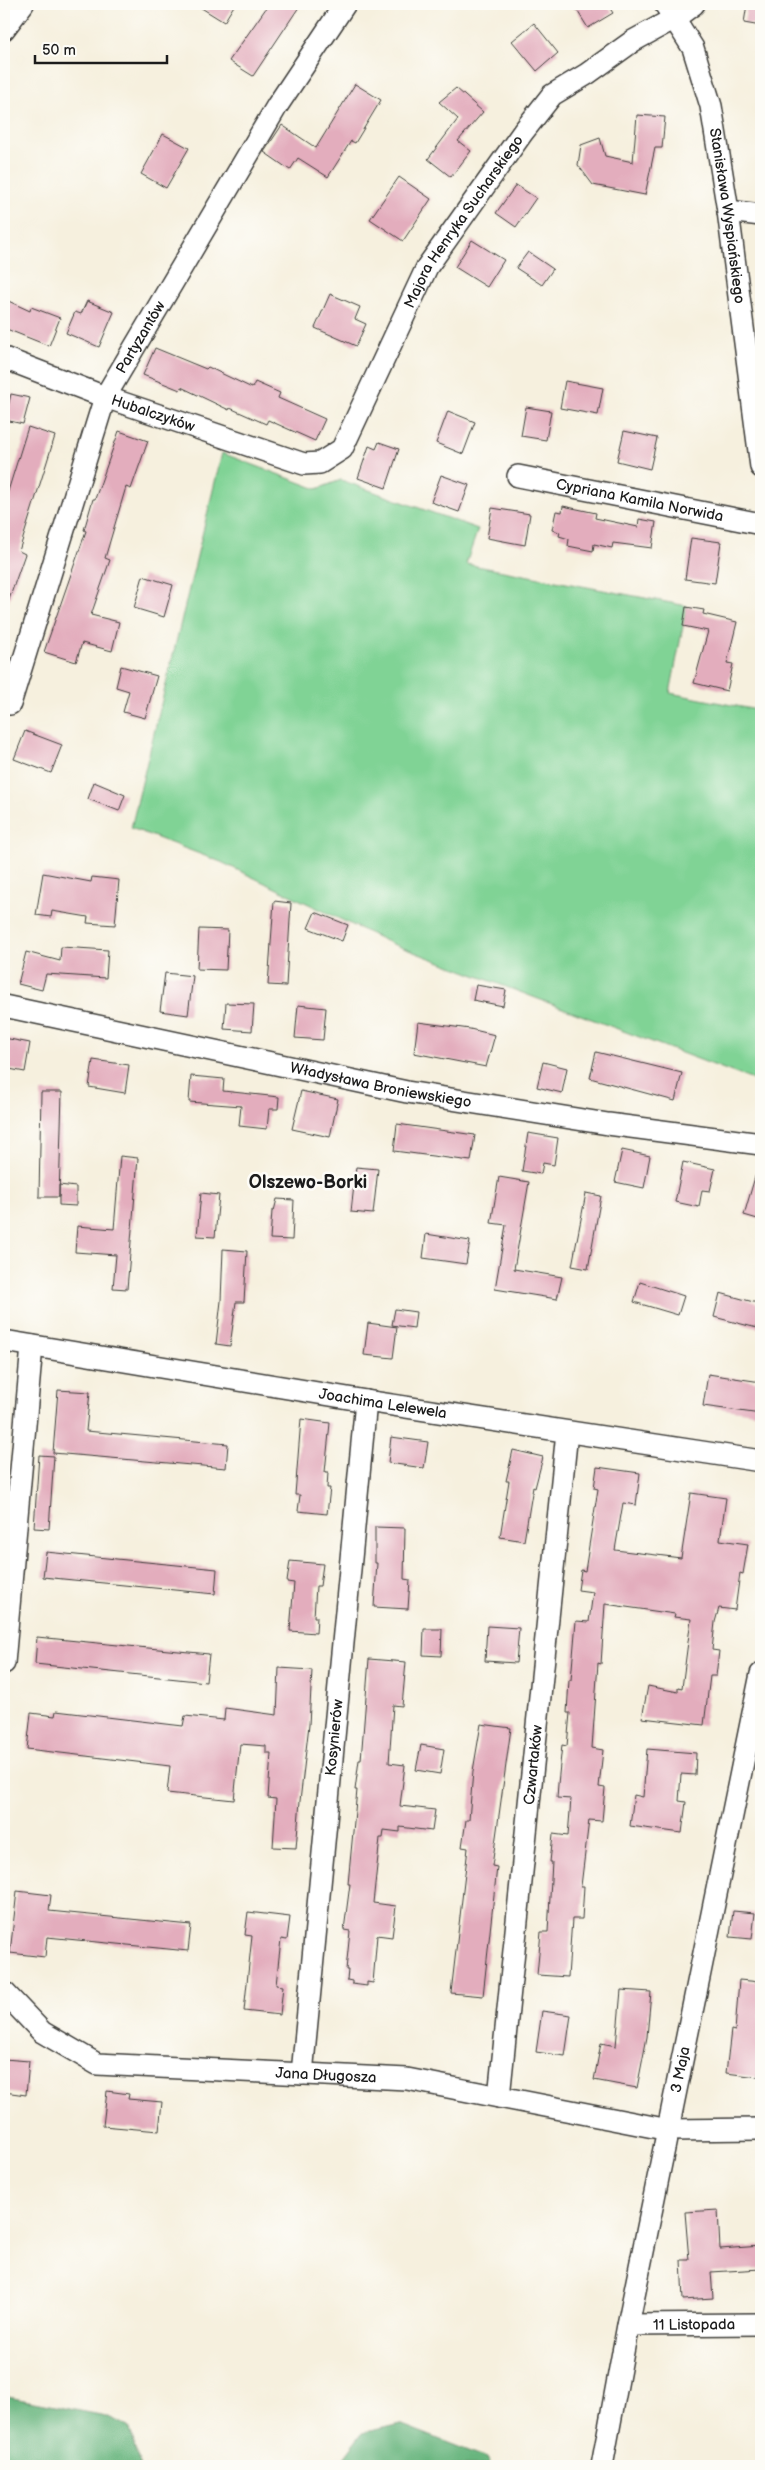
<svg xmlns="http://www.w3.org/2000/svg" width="765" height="2470" viewBox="0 0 765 2470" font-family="'Balsamiq Sans',sans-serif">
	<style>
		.green { fill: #80d395; stroke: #4e7858 }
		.forest { fill: #68b57e; stroke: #42684d }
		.building { fill: #e3adbd }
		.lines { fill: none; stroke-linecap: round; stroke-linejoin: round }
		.minor-casing { stroke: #3d3c39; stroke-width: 24 }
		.minor { stroke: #fff; stroke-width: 21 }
		.labels { text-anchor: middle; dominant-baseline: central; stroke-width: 5; stroke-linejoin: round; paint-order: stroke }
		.street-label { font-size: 15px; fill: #1c1c1c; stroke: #fdfcf7 }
		.quarter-label { font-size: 18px; font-weight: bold; fill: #1c1c1c; stroke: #fdfcf7 }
	</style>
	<rect width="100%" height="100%" fill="#fdfcf7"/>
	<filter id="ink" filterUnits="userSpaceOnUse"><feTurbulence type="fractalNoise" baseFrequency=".02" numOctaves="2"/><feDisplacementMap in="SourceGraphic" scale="10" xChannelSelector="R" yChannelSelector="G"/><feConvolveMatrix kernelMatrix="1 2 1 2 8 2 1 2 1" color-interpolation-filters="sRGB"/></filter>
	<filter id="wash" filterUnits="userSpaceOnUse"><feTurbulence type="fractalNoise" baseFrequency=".0096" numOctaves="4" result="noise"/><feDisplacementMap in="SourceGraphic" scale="20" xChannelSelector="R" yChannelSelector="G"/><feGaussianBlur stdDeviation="1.12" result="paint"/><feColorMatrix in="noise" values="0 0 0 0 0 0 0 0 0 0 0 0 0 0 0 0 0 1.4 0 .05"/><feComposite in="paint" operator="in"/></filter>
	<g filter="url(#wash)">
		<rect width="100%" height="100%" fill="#f6f0de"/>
		<polygon class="green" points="222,453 317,489 341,480 478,529 466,564 687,606 670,693 757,710 761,707 761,1083 390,943 221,862 131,828"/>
		<g class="forest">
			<polygon points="8,2397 106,2416 128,2426 140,2466 4,2466 4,2400"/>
			<polygon points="400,2424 487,2458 491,2466 330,2466 342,2459 362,2433"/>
		</g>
		<g id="blocks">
			<g class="building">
				<polygon points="195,4 235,4 224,22"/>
				<polygon points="269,4 301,4 253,76 229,61"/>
				<polygon points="573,4 607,4 613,13 588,28"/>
				<polygon points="747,4 761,4 761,26 744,23"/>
				<polygon points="534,23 558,53 537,71 512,41"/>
				<polygon points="355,84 381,100 355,143 351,141 328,177 298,158 290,170 264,152 282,125 316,148"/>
				<polygon points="456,88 483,112 458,141 471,151 451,177 428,159 458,119 439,102"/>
				<polygon points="637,115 665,117 662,148 655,148 645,195 593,185 578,165 581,145 600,138 605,156 633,162"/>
				<polygon points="163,134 189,148 166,188 141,174"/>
				<polygon points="399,177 431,199 403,241 370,219"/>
				<polygon points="516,185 536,198 516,227 496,213"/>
				<polygon points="472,240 504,260 487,287 455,267"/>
				<polygon points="528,252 553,269 542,285 516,268"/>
				<polygon points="330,294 360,307 355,319 366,324 356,346 315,328"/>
				<polygon points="4,299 30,311 31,307 60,318 49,346 4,328"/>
				<polygon points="87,301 114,312 99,347 66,333 75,312 81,314"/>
				<polygon points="155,348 206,369 208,367 252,388 255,382 280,393 278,398 325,419 315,441 268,420 266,424 230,408 229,410 181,387 180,390 143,375"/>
				<polygon points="565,381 603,388 598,415 560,408"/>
				<polygon points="11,394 30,398 23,424 5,420"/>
				<polygon points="526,407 551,411 546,440 521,436"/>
				<polygon points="448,411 475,422 463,454 436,443"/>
				<polygon points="28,427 55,436 19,551 25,554 6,608 4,608 4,504"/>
				<polygon points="119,431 148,441 131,489 126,487 105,558 110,560 91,615 119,622 112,651 82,643 76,662 44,652 86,531 84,530 93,499 95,499"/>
				<polygon points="624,431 657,438 650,469 617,461"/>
				<polygon points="379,442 399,449 386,488 358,478 369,446 376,449"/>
				<polygon points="441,475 469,485 459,512 431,502"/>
				<polygon points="563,506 596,513 595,518 638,527 639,519 656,522 652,548 613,543 612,548 594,544 593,551 568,546 569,539 559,536 560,532 552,530 556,511 562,512"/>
				<polygon points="492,508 530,514 525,545 487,538"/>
				<polygon points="691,538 721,542 715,583 685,579"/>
				<polygon points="143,576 173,585 164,617 134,608"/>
				<polygon points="686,607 704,610 703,614 737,622 727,663 733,664 727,691 694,683 708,631 683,626"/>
				<polygon points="121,666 157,676 145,718 123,712 129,691 116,687"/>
				<polygon points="25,731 62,745 51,773 14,759"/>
				<polygon points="94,782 125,795 119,811 88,799"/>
				<polygon points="43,873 91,882 92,877 119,880 115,925 87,923 88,917 52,911 51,917 36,915"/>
				<polygon points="274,901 291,903 286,986 268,985"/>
				<polygon points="315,912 348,925 342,941 308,928"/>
				<polygon points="199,929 228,930 226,970 197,969"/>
				<polygon points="61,947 108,950 106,978 46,974 42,990 18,984 26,952 60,961"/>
				<polygon points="165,973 193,976 188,1015 160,1011"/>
				<polygon points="476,985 506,990 503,1006 473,1000"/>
				<polygon points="226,1003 254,1004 252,1031 224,1029"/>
				<polygon points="298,1005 326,1008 323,1040 295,1038"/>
				<polygon points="418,1022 470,1029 495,1035 486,1067 414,1053"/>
				<polygon points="4,1038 30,1043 25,1072 4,1068"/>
				<polygon points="596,1052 682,1073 675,1101 590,1078"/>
				<polygon points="93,1060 129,1065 125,1093 89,1087"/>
				<polygon points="543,1062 567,1068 562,1093 537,1087"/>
				<polygon points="191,1076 224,1079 223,1091 279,1097 278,1109 269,1109 267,1129 239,1126 241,1106 189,1102"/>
				<polygon points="301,1091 338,1099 330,1137 292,1129"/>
				<polygon points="41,1092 62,1092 59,1197 39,1197"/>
				<polygon points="397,1124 475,1135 471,1161 394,1151"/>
				<polygon points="528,1133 558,1138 554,1165 543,1163 541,1174 522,1171"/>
				<polygon points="622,1150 650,1156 644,1188 615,1182"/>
				<polygon points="120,1156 138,1158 127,1289 113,1288 116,1255 75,1252 77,1226 114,1229"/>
				<polygon points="683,1162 715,1169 710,1191 702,1190 699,1207 675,1202"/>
				<polygon points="356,1167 378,1169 373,1214 351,1212"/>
				<polygon points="757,1170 761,1171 761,1220 744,1215"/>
				<polygon points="499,1177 529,1182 514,1269 562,1277 557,1299 495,1289 506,1225 491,1223"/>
				<polygon points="59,1185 76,1187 76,1206 59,1205"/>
				<polygon points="201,1193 219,1195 215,1237 197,1236"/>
				<polygon points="586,1193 601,1196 588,1269 572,1266"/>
				<polygon points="277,1199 294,1200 292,1240 270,1239 272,1211 274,1211"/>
				<polygon points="426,1234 470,1241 466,1264 423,1258"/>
				<polygon points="223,1249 247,1251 244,1302 236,1302 230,1346 216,1344 221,1301"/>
				<polygon points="640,1282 684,1296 678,1315 634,1302"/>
				<polygon points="720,1293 761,1304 761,1329 714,1317"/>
				<polygon points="395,1309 416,1312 414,1328 392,1325"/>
				<polygon points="368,1323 397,1327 393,1358 364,1355"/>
				<polygon points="708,1374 761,1382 761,1414 703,1406"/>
				<polygon points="58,1390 90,1392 86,1431 228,1444 226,1468 53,1453"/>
				<polygon points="301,1419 330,1423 325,1472 328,1472 327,1488 330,1488 327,1514 298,1511 300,1495 295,1495"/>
				<polygon points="391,1437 428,1442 424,1468 388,1463"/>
				<polygon points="513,1450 543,1457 535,1488 533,1487 524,1541 500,1537 509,1481 506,1481"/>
				<polygon points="39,1455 54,1456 49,1529 34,1528"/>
				<polygon points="597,1467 640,1473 636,1505 623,1503 615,1550 681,1558 691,1493 726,1498 720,1540 748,1544 743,1574 740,1573 735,1610 719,1608 715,1622 712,1650 719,1651 716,1676 710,1676 704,1725 642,1718 648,1686 678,1692 678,1687 682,1688 691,1619 674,1617 675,1614 605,1604 601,1664 598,1663 592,1748 603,1750 599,1787 605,1788 602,1821 589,1820 581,1886 584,1886 582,1919 572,1919 568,1977 537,1975 541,1932 548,1932 552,1862 550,1862 553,1834 568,1836 571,1799 557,1798 558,1784 562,1745 567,1746 570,1713 567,1713 569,1680 571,1680 576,1621 589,1622 593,1592 578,1590 581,1570 585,1571 598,1489 594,1488"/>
				<polygon points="375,1527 405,1528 404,1579 410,1580 408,1609 374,1607 377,1563 375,1563"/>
				<polygon points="46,1552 217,1569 215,1594 43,1577"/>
				<polygon points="290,1561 323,1564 320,1586 316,1586 314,1617 317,1617 316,1633 290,1631 294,1583 287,1582"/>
				<polygon points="487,1626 519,1628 516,1663 485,1661"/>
				<polygon points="424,1629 442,1629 441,1656 423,1655"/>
				<polygon points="37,1637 209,1654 206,1682 35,1664"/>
				<polygon points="369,1659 406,1662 402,1706 393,1705 389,1763 405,1765 400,1806 435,1810 432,1831 400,1827 400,1832 384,1830 383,1838 380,1838 373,1903 396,1906 392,1937 377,1935 373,1983 367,1982 367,1986 352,1984 352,1981 347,1980 348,1970 346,1970 350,1931 344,1930 350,1884 348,1884 357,1790 355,1790 359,1760 361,1760"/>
				<polygon points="279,1668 312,1670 309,1725 300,1801 296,1848 273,1847 276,1799 268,1798 271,1753 266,1753 266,1746 240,1744 234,1800 167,1793 170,1766 27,1749 31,1713 55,1716 56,1711 183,1726 185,1716 224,1720 225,1708 277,1715"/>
				<polygon points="481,1724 511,1728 492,1866 497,1867 483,1996 451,1993 468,1848 462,1847 466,1820 469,1820 473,1771"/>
				<polygon points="421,1745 444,1749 440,1774 416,1770"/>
				<polygon points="647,1749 696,1753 695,1775 681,1774 679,1801 686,1802 682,1833 630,1826 634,1795 643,1797"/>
				<polygon points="17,1891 51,1895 49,1911 191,1925 188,1951 47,1937 45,1957 10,1953"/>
				<polygon points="733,1911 755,1913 752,1939 730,1937"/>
				<polygon points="248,1912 290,1917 287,1940 281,1939 276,1985 283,1986 280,2015 244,2011 252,1936 245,1935"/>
				<polygon points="739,1980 761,1982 759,2033 761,2033 761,2052 758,2077 726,2073 731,2030 735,2031"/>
				<polygon points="621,1990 651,1992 647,2037 637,2088 594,2080 601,2043 616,2046"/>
				<polygon points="542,2011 571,2015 565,2056 536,2052"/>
				<polygon points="4,2059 29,2061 26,2095 4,2092"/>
				<polygon points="107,2091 129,2094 128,2099 162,2102 159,2131 103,2126"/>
				<polygon points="718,2210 720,2249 761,2246 761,2269 711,2272 713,2298 683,2300 681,2260 689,2260 685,2212"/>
			</g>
		</g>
	</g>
	<g filter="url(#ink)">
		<use href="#blocks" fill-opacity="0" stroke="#3d3c39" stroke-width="1"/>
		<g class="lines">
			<g class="minor-casing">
				<g id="minor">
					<path id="s1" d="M665,4L693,48L711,106L728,211L761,467"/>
					<polyline points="4,29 23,4"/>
					<polyline points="728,211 761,215"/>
					<path id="s2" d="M4,358L105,397L304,464L320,463L342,449L427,267L523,132L552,95L587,74L633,41L675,18L694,4"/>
					<path id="s3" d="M518,476L761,524"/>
					<path id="s4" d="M10,704L105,397L277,106L345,4"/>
					<path id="s5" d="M4,1006L407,1092L608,1124L761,1144"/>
					<path id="s6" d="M4,1341L366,1401L761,1461"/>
					<polyline points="4,1663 32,1346"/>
					<path id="s7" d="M4,1992L42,2032L97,2064L407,2079L669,2130L761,2129"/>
					<path id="s8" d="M302,2074L366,1401"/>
					<path id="s9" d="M499,2097L567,1432"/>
					<path id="s10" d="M628,2325L761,2324"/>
					<path id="s11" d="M602,2466L628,2325L761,1674"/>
				</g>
			</g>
			<use href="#minor" class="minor"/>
		</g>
	</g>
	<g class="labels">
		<g class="street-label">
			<text stroke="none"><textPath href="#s1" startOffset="224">Stanisława Wyspiańskiego</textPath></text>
			<text stroke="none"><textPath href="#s2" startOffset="619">Majora Henryka Sucharskiego</textPath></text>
			<text stroke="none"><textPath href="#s4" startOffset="391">Partyzantów</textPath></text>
			<text stroke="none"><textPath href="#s2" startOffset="159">Hubalczyków</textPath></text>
			<text stroke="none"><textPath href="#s3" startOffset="124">Cypriana Kamila Norwida</textPath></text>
			<text stroke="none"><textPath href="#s5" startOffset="385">Władysława Broniewskiego</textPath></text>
			<text stroke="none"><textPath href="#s6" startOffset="384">Joachima Lelewela</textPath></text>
			<text stroke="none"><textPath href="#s8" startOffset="338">Kosynierów</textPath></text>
			<text stroke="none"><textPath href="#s9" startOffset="334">Czwartaków</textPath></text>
			<text stroke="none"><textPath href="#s11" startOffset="404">3 Maja</textPath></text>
			<text stroke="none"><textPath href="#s7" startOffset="348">Jana Długosza</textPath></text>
			<text stroke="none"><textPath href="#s10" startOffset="66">11 Listopada</textPath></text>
		</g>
		<g class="quarter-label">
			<text x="308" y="1182">Olszewo-Borki</text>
		</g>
	</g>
	<rect width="765" height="2470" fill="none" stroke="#fdfcf7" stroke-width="20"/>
	<path d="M35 55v8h132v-8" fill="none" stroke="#1c1c1c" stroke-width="2.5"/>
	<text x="42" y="55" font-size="15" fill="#1c1c1c" stroke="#fdfcf7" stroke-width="4" paint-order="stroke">50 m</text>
</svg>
